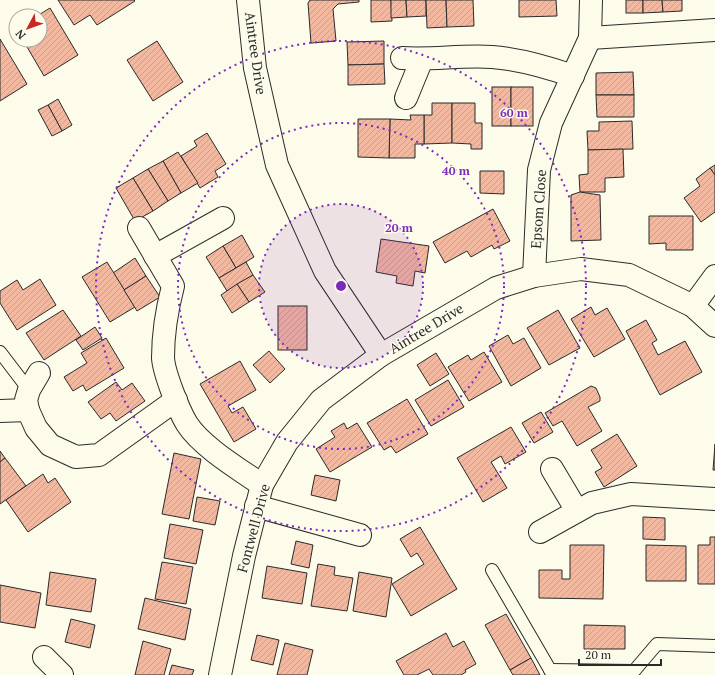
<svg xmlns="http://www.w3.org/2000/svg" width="715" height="675" viewBox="0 0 715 675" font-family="'PT Serif',serif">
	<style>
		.building { fill: url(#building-hatch); stroke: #2b2b2b }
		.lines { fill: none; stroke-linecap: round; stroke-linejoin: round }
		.service-casing { stroke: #2b2b2b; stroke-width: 14 }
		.minor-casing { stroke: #2b2b2b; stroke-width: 24 }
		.service { stroke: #fdfbea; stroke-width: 12 }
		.minor { stroke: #fdfbea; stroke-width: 22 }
		.ring { fill: none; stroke: #7b2cbf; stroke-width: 2; stroke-dasharray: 2 4 }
		.labels { text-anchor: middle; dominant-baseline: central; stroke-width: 3; stroke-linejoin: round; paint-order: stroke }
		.street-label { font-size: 14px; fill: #2b2b2b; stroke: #fdfbea }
		.centre { fill: #7b2cbf; stroke: #fdfbea; stroke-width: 2 }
		.ring-label { font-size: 12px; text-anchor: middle; font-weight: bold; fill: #7b2cbf; stroke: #fdfbea; stroke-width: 3; stroke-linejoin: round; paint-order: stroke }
	</style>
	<defs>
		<pattern id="building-hatch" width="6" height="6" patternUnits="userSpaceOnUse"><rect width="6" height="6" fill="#f2b8a0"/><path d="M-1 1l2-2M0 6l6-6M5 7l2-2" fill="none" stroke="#d09e8a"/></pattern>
	</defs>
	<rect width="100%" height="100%" fill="#fdfbea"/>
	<g class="building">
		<polygon points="58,0 134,0 135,1 97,25 90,15 74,25"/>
		<polygon points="310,0 359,0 359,2 338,4 333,9 336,41 311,43 308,3"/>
		<polygon points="371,0 391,0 392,21 371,22"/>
		<polygon points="391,0 406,0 407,17 391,18"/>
		<polygon points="406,0 426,0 426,16 407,17"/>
		<polygon points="426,0 446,0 447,27 427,28"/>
		<polygon points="446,0 473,0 474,26 447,27"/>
		<polygon points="519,0 556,0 557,16 519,17"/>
		<rect x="626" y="0" width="17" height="13"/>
		<polygon points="643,0 662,0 663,12 643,13"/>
		<polygon points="662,0 682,0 682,11 663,12"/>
		<polygon points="50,8 78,55 44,76 23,40 40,40 40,16 37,16"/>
		<polygon points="0,39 27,84 0,101"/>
		<polygon points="157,41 183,82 153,101 127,60"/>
		<polygon points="384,41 384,64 348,65 347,42"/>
		<polygon points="384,64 385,84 348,85 348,65"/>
		<polygon points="633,72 634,95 596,95 596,73"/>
		<rect x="492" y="87" width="19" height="39"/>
		<rect x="511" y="87" width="22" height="39"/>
		<polygon points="596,95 634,95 634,117 597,117"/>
		<polygon points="58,99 72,125 62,131 48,105"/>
		<polygon points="432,103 452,103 452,143 424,144 424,115 432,115"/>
		<polygon points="452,103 475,103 475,123 482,123 482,149 471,149 471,144 452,143"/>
		<polygon points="48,105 62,131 52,136 38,110"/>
		<polygon points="410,115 424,115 424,144 415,144 415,158 389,158 390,119 411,120"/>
		<polygon points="358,119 390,119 389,158 358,157"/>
		<polygon points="632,121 633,149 588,150 587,131 599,131 599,122"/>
		<polygon points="207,133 226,164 215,171 218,177 200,188 181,156 197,146 194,141"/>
		<polygon points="623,149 624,177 605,178 605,192 580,192 579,175 588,174 588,150"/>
		<polygon points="178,152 198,183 181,193 163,161"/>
		<polygon points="163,161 181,193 168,201 148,169"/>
		<polygon points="715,165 715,175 710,168"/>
		<polygon points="710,168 715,175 715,212 701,222 684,198 700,186 696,179"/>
		<polygon points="148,169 168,201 153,211 133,178"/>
		<polygon points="480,171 504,171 504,194 480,193"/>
		<polygon points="133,178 153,211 135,221 116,188"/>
		<polygon points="580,192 600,195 601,240 571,241 571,195"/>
		<polygon points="493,209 510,241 494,249 492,245 471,257 467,251 445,263 433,242"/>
		<polygon points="649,216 693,216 693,250 666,250 666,243 649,244"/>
		<polygon points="242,235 254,257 236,268 223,246"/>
		<polygon points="381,239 429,246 425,273 415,271 413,286 396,283 397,276 376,272"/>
		<polygon points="223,246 236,268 219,278 206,257"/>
		<polygon points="135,258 146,276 124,290 113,273"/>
		<polygon points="107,262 135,307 110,322 82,277"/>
		<polygon points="246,262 253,275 227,291 219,278"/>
		<polygon points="253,275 265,292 249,302 237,284"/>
		<polygon points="146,276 160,297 137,311 124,290"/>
		<polygon points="40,279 56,305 17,330 0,303 0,291 17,280 23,290"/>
		<polygon points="237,284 249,302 232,313 221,295"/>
		<rect x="278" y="306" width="29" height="44"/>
		<polygon points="591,307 595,315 607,308 625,339 594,357 571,319"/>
		<polygon points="63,310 81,336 44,360 26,333"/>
		<polygon points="558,310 580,348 549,365 527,328"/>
		<polygon points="646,320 657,340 652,343 658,355 685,341 702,372 660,395 626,331"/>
		<polygon points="95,327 102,338 83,350 76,340"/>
		<polygon points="508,335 513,344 524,338 541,368 511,386 489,346"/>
		<polygon points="106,338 124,368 86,391 83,385 73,391 64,377 87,363 81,353"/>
		<polygon points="269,351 285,369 270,383 253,365"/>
		<polygon points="484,352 502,382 469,401 448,367 468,355 471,360"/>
		<polygon points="436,353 449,374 430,386 417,365"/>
		<polygon points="240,361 256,390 228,406 232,413 243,407 256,429 234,442 200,384"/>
		<polygon points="448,380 464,407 431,426 415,400"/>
		<polygon points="116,382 122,390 132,383 145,401 116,421 110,413 101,419 88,402"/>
		<polygon points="591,386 596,388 600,397 600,401 588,407 602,431 577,446 562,421 553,426 545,413"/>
		<polygon points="407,399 428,434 396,453 391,446 384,450 367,423"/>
		<polygon points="541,412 553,432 534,443 522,423"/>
		<polygon points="344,423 347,429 357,423 372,447 330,472 316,449 335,437 331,431"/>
		<polygon points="511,427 526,452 505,464 501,456 491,462 507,488 483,502 457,458"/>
		<polygon points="617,434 637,466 604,487 595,472 602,468 591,450"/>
		<polygon points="715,444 715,470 713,470"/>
		<polygon points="0,451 5,458 0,462"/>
		<polygon points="174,453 201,459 189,519 162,514"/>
		<polygon points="5,458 26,486 0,504 0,462"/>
		<polygon points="43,474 48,483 55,478 71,502 28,532 6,500"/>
		<polygon points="315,475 340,480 336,501 311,495"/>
		<polygon points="197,497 220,501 215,525 193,521"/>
		<polygon points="643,517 665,518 665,540 643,539"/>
		<polygon points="170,524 203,530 196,564 164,558"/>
		<polygon points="420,527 457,589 411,616 392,584 424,564 417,553 411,557 400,539"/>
		<polygon points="710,537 715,537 715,584 698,584 698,545 710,545"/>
		<polygon points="296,541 313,545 309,568 291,564"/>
		<polygon points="570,545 604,545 603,599 539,598 539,570 562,570 562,579 570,579"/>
		<polygon points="646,545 686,546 686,581 646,581"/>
		<polygon points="162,562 193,567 186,604 155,599"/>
		<polygon points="318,564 335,567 334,575 353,578 347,611 311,606"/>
		<polygon points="267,566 307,573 302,604 262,598"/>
		<polygon points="50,572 96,579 91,612 46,605"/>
		<polygon points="359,572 392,578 386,617 353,611"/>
		<polygon points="0,585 41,593 35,628 0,622"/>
		<polygon points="145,598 191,609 185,640 138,629"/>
		<polygon points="506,614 531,658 510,670 485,625"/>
		<polygon points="71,619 95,625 90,648 65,642"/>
		<polygon points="584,625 625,626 625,649 584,649"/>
		<polygon points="446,633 453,647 464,641 476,664 465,670 466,672 461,675 433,675 429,669 417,675 404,675 396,661"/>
		<polygon points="257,635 279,640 273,665 251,660"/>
		<polygon points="143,641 171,649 164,675 135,675"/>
		<polygon points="285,643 313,650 307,675 277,675"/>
		<polygon points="531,658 540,675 513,675 510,670"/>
		<polygon points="172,665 194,670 192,675 169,675"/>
	</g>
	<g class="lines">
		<g class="service-casing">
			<g id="service">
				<polyline points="0,352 29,390"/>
				<polyline points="492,570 553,675"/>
				<polyline points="550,670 634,671 657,644 715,646"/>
			</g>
		</g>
		<g class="minor-casing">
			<g id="minor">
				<polyline points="248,0 255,68 277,165 325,271 381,355"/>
				<polyline points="590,38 715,30"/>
				<path d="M402,58C432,60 462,55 492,57C519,59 547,67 573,76"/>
				<polyline points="406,98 422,59"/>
				<path d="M139,228L173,286C167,309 163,334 163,358C164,373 179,411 187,424C202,447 239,469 262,485"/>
				<polyline points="155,256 223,218"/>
				<polyline points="534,276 539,170 551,123 590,38 591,0"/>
				<polyline points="693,306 715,276"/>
				<polyline points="39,373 29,390 26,400 28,410 36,428 50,445 76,457 99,455 176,400"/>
				<polyline points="0,411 28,410"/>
				<polyline points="552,469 577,511"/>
				<polyline points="256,506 360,535"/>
				<polyline points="540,532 592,503 631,494 715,499"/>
				<polyline points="44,657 62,675"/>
				<polyline points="220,675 244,556 262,485 287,442 321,400 381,355 496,288 534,276 581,269 629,275 693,306 715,326"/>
			</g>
		</g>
		<use href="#service" class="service"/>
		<use href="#minor" class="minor"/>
	</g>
	<circle cx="341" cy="286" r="82" fill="#7b2cbf" fill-opacity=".12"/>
	<g class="ring">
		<circle cx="341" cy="286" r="82"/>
		<circle cx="341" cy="286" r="163"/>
		<circle cx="341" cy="286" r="245"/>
	</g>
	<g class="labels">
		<g class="street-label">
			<text transform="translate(256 53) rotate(82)">Aintree Drive</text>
			<text transform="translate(538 209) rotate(-86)">Epsom Close</text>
			<text transform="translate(426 328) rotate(-31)">Aintree Drive</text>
			<text transform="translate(253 528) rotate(-75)">Fontwell Drive</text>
		</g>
	</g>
	<circle cx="341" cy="286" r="6" class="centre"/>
	<g class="ring-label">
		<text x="514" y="117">60 m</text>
		<text x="456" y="175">40 m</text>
		<text x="399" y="232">20 m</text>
	</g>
	<g transform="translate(28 28) rotate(229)"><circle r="19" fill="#fdfbea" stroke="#a9a89e"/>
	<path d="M0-3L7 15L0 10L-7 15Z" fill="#c62828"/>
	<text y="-6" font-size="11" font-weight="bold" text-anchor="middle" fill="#2b2b2b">N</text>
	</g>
	<path d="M579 659v6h82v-6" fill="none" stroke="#2b2b2b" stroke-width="2"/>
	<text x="585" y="659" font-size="12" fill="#2b2b2b" stroke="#fdfbea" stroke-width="3" paint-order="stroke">20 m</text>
</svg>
